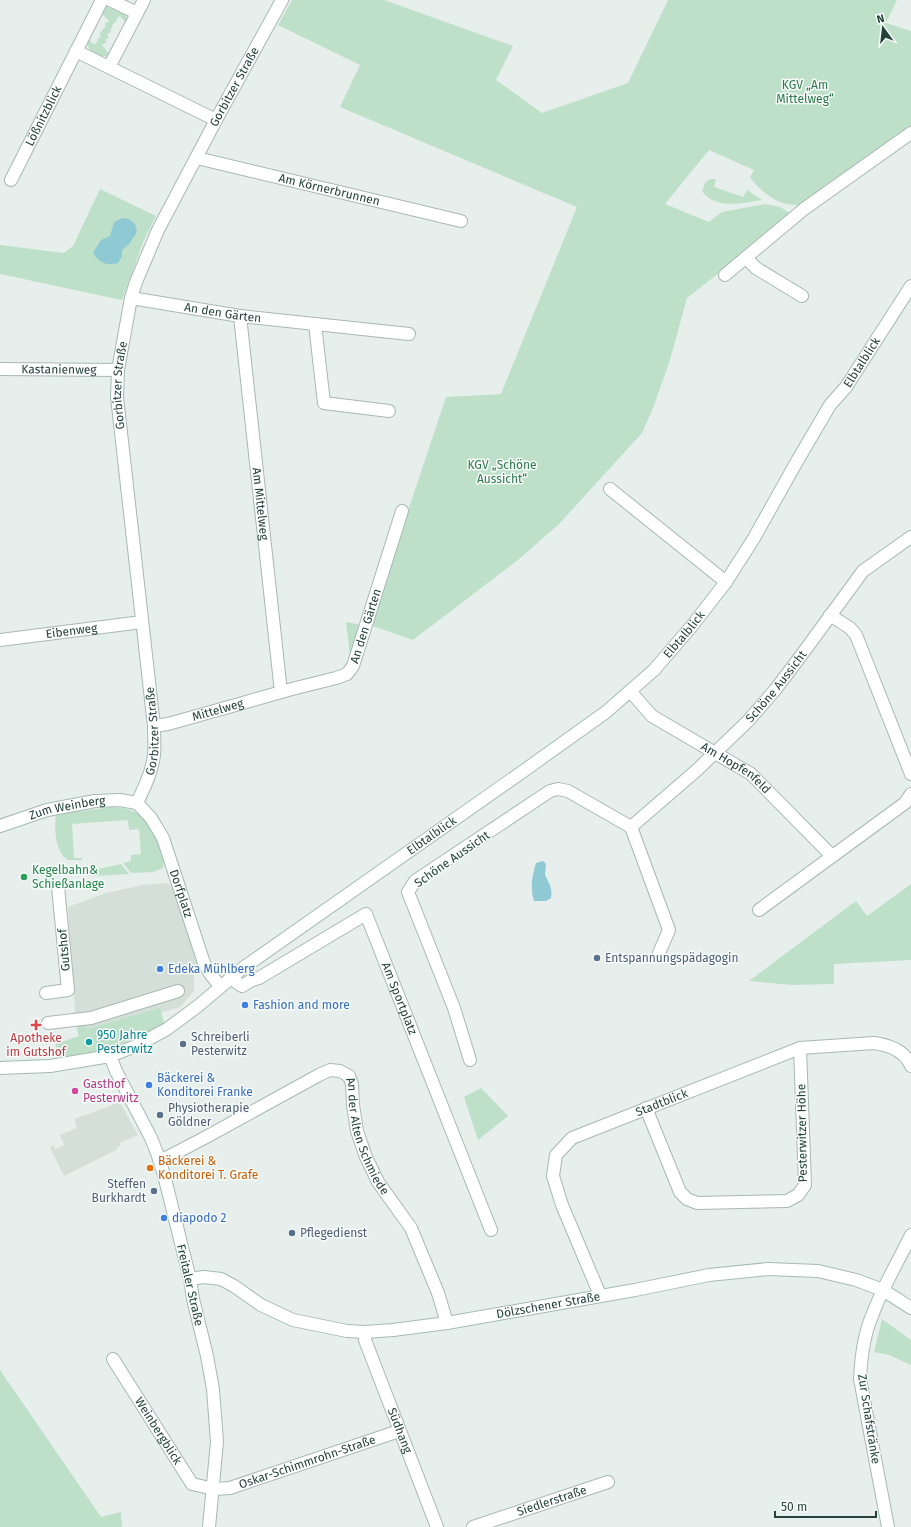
<svg xmlns="http://www.w3.org/2000/svg" width="911" height="1527" viewBox="0 0 911 1527" font-family="'Fira Sans',sans-serif">
	<style>
		.built { fill: #d4dfda }
		.green { fill: #bfe0c8 }
		.water { fill: #8ec9d4 }
		.lines { fill: none; stroke-linecap: round; stroke-linejoin: round }
		.street-casing { stroke: #a8b8b2; stroke-width: 14 }
		.secondary-casing { stroke: #a4bbb3; stroke-width: 14 }
		.street { stroke: #fff; stroke-width: 12 }
		.secondary { stroke: #fff; stroke-width: 12 }
		.leisure-dot { fill: #2e9e5b; stroke: #f7fbf9; stroke-width: 1.5 }
		.service-dot { fill: #5c6f8a; stroke: #f7fbf9; stroke-width: 1.5 }
		.shop-dot { fill: #3f7fe0; stroke: #f7fbf9; stroke-width: 1.5 }
		.health-dot { fill: #e0444e; stroke: #f7fbf9; stroke-width: 1.5 }
		.culture-dot { fill: #0f9aa8; stroke: #f7fbf9; stroke-width: 1.5 }
		.hotel-dot { fill: #d1479c; stroke: #f7fbf9; stroke-width: 1.5 }
		.food-dot { fill: #e8710a; stroke: #f7fbf9; stroke-width: 1.5 }
		.labels { text-anchor: middle; dominant-baseline: central; stroke-width: 3; stroke-linejoin: round; paint-order: stroke }
		.park-label { font-size: 12px; fill: #2d7a4b; stroke: #f7fbf9 }
		.street-label { font-size: 12px; fill: #24423a; stroke: #f7fbf9 }
		.leisure-label { font-size: 12px; fill: #27864d; stroke: #f7fbf9; text-anchor: start }
		.service-label { font-size: 12px; fill: #4e5e75; stroke: #f7fbf9; text-anchor: start }
		.shop-label { font-size: 12px; fill: #366cbe; stroke: #f7fbf9; text-anchor: start }
		.culture-label { font-size: 12px; fill: #0d838f; stroke: #f7fbf9; text-anchor: start }
		.health-label { font-size: 12px; fill: #be3a42; stroke: #f7fbf9 }
		.hotel-label { font-size: 12px; fill: #b23c85; stroke: #f7fbf9; text-anchor: start }
		.food-label { font-size: 12px; fill: #c56008; stroke: #f7fbf9; text-anchor: start }
	</style>
	<rect width="100%" height="100%" fill="#e6efeb"/>
	<g class="built">
		<polygon points="164,883 169,884 173,887 198,967 194,976 194,991 180,1007 79,1036 76,1024 68,907 106,893 143,885"/>
		<polygon points="119,1101 138,1135 120,1143 121,1146 117,1147 118,1149 64,1176 50,1147 53,1145 55,1149 64,1145 60,1135 77,1128 74,1119 110,1106"/>
	</g>
	<g class="green">
		<path d="M292,0H384L513,46L496,80L542,113L628,83L668,0H897L886,23L911,31V130L805,205C798,205 790,205 783,203C771,199 756,187 750,177L754,170L709,150L665,204L709,222L722,212L765,204L780,207L793,215L687,298L670,360L653,408L642,433L559,524L518,560L413,640L370,625L446,397L501,394L577,207L340,107L360,65L278,25Z"/>
		<path d="M108,5L123,11L128,19L126,23L120,16L116,19L117,21L112,25L113,26L110,30L111,31L107,35L109,37L105,40L107,42L102,45L110,55C97,60 85,50 87,37L94,45L98,41L97,40L101,36L99,34L106,26L104,24L109,21L100,12L105,6Z"/>
		<path d="M710,179H716L714,187L743,197L747,190L762,200C742,203 715,210 702,191L705,183Z"/>
		<polygon points="100,189 156,216 144,240 122,300 0,274 0,245 64,253 73,246"/>
		<polygon points="346,622 362,625 350,656"/>
		<path d="M114,807C123,808 131,809 138,814C150,822 167,854 163,868L153,872L131,873L123,863L131,861V855L141,854L139,829L129,830L128,820L72,824L74,858H82V860H68C55,852 54,828 56,814Z"/>
		<polygon points="121,864 129,874 95,876 94,874 94,870"/>
		<polygon points="911,884 911,960 834,964 834,984 793,985 749,981 856,901 867,916"/>
		<polygon points="160,1008 164,1023 137,1038 107,1049 87,1054 68,1058 59,1054 55,1044 79,1036 76,1024 85,1022 87,1029"/>
		<polygon points="481,1088 508,1116 478,1140 464,1097"/>
		<polygon points="882,1319 911,1340 911,1365 889,1355 874,1352"/>
		<polygon points="0,1370 101,1517 121,1512 122,1527 0,1527"/>
	</g>
	<g class="water">
		<path d="M122,218L129,219L135,224L137,232L129,244L122,250V256L118,263C106,266 100,263 93,253L101,240L110,236L114,222Z"/>
		<path d="M543,861L546,864L545,875C549,883 553,889 551,898L546,901H534C530,887 532,877 536,863Z"/>
	</g>
	<g class="lines">
		<g class="street-casing">
			<g id="street">
				<polyline points="110,0 137,13"/>
				<polyline points="76,51 216,120"/>
				<polyline points="109,67 144,0"/>
				<path id="s1" d="M197,158L461,221"/>
				<path id="s2" d="M11,180L102,0"/>
				<polyline points="746,258 756,268 802,296"/>
				<polyline points="725,275 804,209 911,133"/>
				<path id="s3" d="M131,298L240,316L409,334"/>
				<path id="s4" d="M240,316L281,692"/>
				<polyline points="315,324 324,403 389,411"/>
				<path id="s5" d="M0,369L118,370"/>
				<polyline points="610,489 726,582"/>
				<polyline points="830,615 850,628 856,635 911,774"/>
				<path id="s6" d="M0,640L142,622"/>
				<path id="s7" d="M630,691L652,716L751,774L832,856"/>
				<path id="s8" d="M154,726L168,724L292,689L336,678L347,674L353,666L402,511"/>
				<path id="s9" d="M137,803C144,788 152,772 154,755C155,746 154,736 154,726L117,397L118,370L131,298L136,282L158,230L216,120L282,0"/>
				<polyline points="631,827 669,930 659,953"/>
				<polyline points="759,910 905,803 911,794"/>
				<path id="s10" d="M230,978L242,986L252,980L259,978L366,914L491,1230"/>
				<polyline points="46,993 68,990 58,887"/>
				<polyline points="48,1023 91,1018 178,991"/>
				<path id="s11" d="M470,1060L454,1008L408,892L415,881L550,791L558,789L568,791L631,827L697,770L747,722L775,690L800,657L863,571L911,537"/>
				<polyline points="646,1108 680,1192 687,1199 697,1203 787,1201 798,1195 805,1185 800,1048"/>
				<path id="s12" d="M159,1159L168,1157L208,1136L319,1075L330,1070L340,1071L349,1076L352,1084L353,1105L357,1131L366,1157L378,1182L411,1228L438,1293L447,1323"/>
				<polyline points="190,1279 193,1299 207,1356 213,1389 217,1442 209,1527"/>
				<path id="s13" d="M600,1295L562,1205L553,1176L556,1155L572,1138L800,1048L874,1043C888,1045 905,1050 911,1066"/>
				<path id="s14" d="M365,1332V1340L437,1527"/>
				<path id="s15" d="M113,1359L192,1484L214,1489L230,1488L399,1431"/>
				<path id="s16" d="M473,1527L608,1482"/>
				<path d="M888,1527L860,1379C861,1359 864,1334 872,1316C882,1288 898,1262 911,1235"/>
			</g>
		</g>
		<g class="secondary-casing">
			<g id="secondary">
				<path id="s17" d="M0,826L47,810L95,801L120,800L137,803L151,818L163,838L204,963L211,975L220,986"/>
				<path id="s18" d="M110,1056L116,1071L151,1138L157,1153L164,1175L190,1279L204,1277L221,1279L234,1286L261,1305L293,1320L347,1331L365,1332L393,1330L447,1323L635,1290L709,1275L768,1269L818,1271L856,1280L883,1290L911,1308"/>
				<path id="s19" d="M0,1068L50,1066L110,1056L136,1046L167,1029L198,1006L243,968L522,772L606,712L654,670L691,627L726,582L754,538L796,463L830,405L846,387L911,286"/>
			</g>
		</g>
		<use href="#street" class="street"/>
		<use href="#secondary" class="secondary"/>
	</g>
	<circle class="leisure-dot" cx="24" cy="877" r="4"/>
	<g class="service-dot">
		<circle cx="597" cy="958" r="4"/>
		<circle cx="183" cy="1044" r="4"/>
		<circle cx="160" cy="1115" r="4"/>
		<circle cx="154" cy="1191" r="4"/>
		<circle cx="292" cy="1233" r="4"/>
	</g>
	<g class="shop-dot">
		<circle cx="160" cy="969" r="4"/>
		<circle cx="245" cy="1005" r="4"/>
		<circle cx="149" cy="1085" r="4"/>
		<circle cx="164" cy="1218" r="4"/>
	</g>
	<path class="health-dot" d="M34 1019h4v4h4v4h-4v4h-4v-4h-4v-4h4z"/>
	<circle class="culture-dot" cx="89" cy="1042" r="4"/>
	<circle class="hotel-dot" cx="75" cy="1091" r="4"/>
	<circle class="food-dot" cx="150" cy="1168" r="4"/>
	<g class="labels">
		<g class="park-label">
			<text x="805" y="85">KGV „Am<tspan x="805" dy="14">Mittelweg“</tspan></text>
			<text x="502" y="465">KGV „Schöne<tspan x="502" dy="14">Aussicht“</tspan></text>
		</g>
		<g class="street-label">
			<text stroke="none"><textPath href="#s9" startOffset="747">Gorbitzer Straße</textPath></text>
			<text stroke="none"><textPath href="#s2" startOffset="72">Lößnitzblick</textPath></text>
			<text stroke="none"><textPath href="#s1" startOffset="136">Am Körnerbrunnen</textPath></text>
			<text stroke="none"><textPath href="#s3" startOffset="93">An den Gärten</textPath></text>
			<text stroke="none"><textPath href="#s19" startOffset="1152">Elbtalblick</textPath></text>
			<text stroke="none"><textPath href="#s5" startOffset="59">Kastanienweg</textPath></text>
			<text stroke="none"><textPath href="#s9" startOffset="423">Gorbitzer Straße</textPath></text>
			<text stroke="none"><textPath href="#s4" startOffset="189">Am Mittelweg</textPath></text>
			<text stroke="none"><textPath href="#s8" startOffset="252">An den Gärten</textPath></text>
			<text stroke="none"><textPath href="#s6" startOffset="72">Eibenweg</textPath></text>
			<text stroke="none"><textPath href="#s19" startOffset="826">Elbtalblick</textPath></text>
			<text stroke="none"><textPath href="#s11" startOffset="648">Schöne Aussicht</textPath></text>
			<text stroke="none"><textPath href="#s8" startOffset="66">Mittelweg</textPath></text>
			<text stroke="none"><textPath href="#s9" startOffset="75">Gorbitzer Straße</textPath></text>
			<text stroke="none"><textPath href="#s7" startOffset="132">Am Hopfenfeld</textPath></text>
			<text stroke="none"><textPath href="#s17" startOffset="70">Zum Weinberg</textPath></text>
			<text stroke="none"><textPath href="#s19" startOffset="502">Elbtalblick</textPath></text>
			<text transform="translate(452 859) rotate(-35)">Schöne Aussicht</text>
			<text stroke="none"><textPath href="#s17" startOffset="243">Dorfplatz</textPath></text>
			<text transform="translate(64 950) rotate(-95)">Gutshof</text>
			<text stroke="none"><textPath href="#s10" startOffset="249">Am Sportplatz</textPath></text>
			<text stroke="none"><textPath href="#s13" startOffset="269">Stadtblick</textPath></text>
			<text transform="translate(802 1133) rotate(-91)">Pesterwitzer Höhe</text>
			<text stroke="none"><textPath href="#s12" startOffset="277">An der Alten Schmiede</textPath></text>
			<text transform="translate(190 1285) rotate(77)">Freitaler Straße</text>
			<text stroke="none"><textPath href="#s18" startOffset="611">Dölzschener Straße</textPath></text>
			<text transform="translate(869 1419) rotate(81)">Zur Schafstränke</text>
			<text stroke="none"><textPath href="#s14" startOffset="105">Südhang</textPath></text>
			<text stroke="none"><textPath href="#s15" startOffset="85">Weinbergblick</textPath></text>
			<text stroke="none"><textPath href="#s15" startOffset="268">Oskar-Schimmrohn-Straße</textPath></text>
			<text stroke="none"><textPath href="#s16" startOffset="83">Siedlerstraße</textPath></text>
		</g>
		<g class="leisure-label">
			<text x="32" y="870">Kegelbahn&amp;<tspan x="32" dy="14">Schießanlage</tspan></text>
		</g>
		<g class="service-label">
			<text x="605" y="958">Entspannungspädagogin</text>
			<text x="191" y="1037">Schreiberli<tspan x="191" dy="14">Pesterwitz</tspan></text>
			<text x="168" y="1108">Physiotherapie<tspan x="168" dy="14">Göldner</tspan></text>
			<text x="146" y="1184" text-anchor="end">Steffen<tspan x="146" dy="14">Burkhardt</tspan></text>
			<text x="300" y="1233">Pflegedienst</text>
		</g>
		<g class="shop-label">
			<text x="168" y="969">Edeka Mühlberg</text>
			<text x="253" y="1005">Fashion and more</text>
			<text x="157" y="1078">Bäckerei &amp;<tspan x="157" dy="14">Konditorei Franke</tspan></text>
			<text x="172" y="1218">diapodo 2</text>
		</g>
		<g class="culture-label">
			<text x="97" y="1035">950 Jahre<tspan x="97" dy="14">Pesterwitz</tspan></text>
		</g>
		<g class="health-label">
			<text x="36" y="1038">Apotheke<tspan x="36" dy="14">im Gutshof</tspan></text>
		</g>
		<g class="hotel-label">
			<text x="83" y="1084">Gasthof<tspan x="83" dy="14">Pesterwitz</tspan></text>
		</g>
		<g class="food-label">
			<text x="158" y="1161">Bäckerei &amp;<tspan x="158" dy="14">Konditorei T. Grafe</tspan></text>
		</g>
	</g>
	<g transform="translate(883 28) rotate(345)" stroke="#f7fbf9" stroke-width="3" paint-order="stroke">
	<path d="M0-3L7 15L0 10L-7 15Z" fill="#24423a"/>
	<text y="-6" font-size="11" font-weight="bold" text-anchor="middle" fill="#24423a">N</text>
	</g>
	<path d="M775 1511v6h101v-6" fill="none" stroke="#24423a" stroke-width="2"/>
	<text x="781" y="1511" font-size="12" fill="#24423a" stroke="#f7fbf9" stroke-width="3" paint-order="stroke">50 m</text>
</svg>
